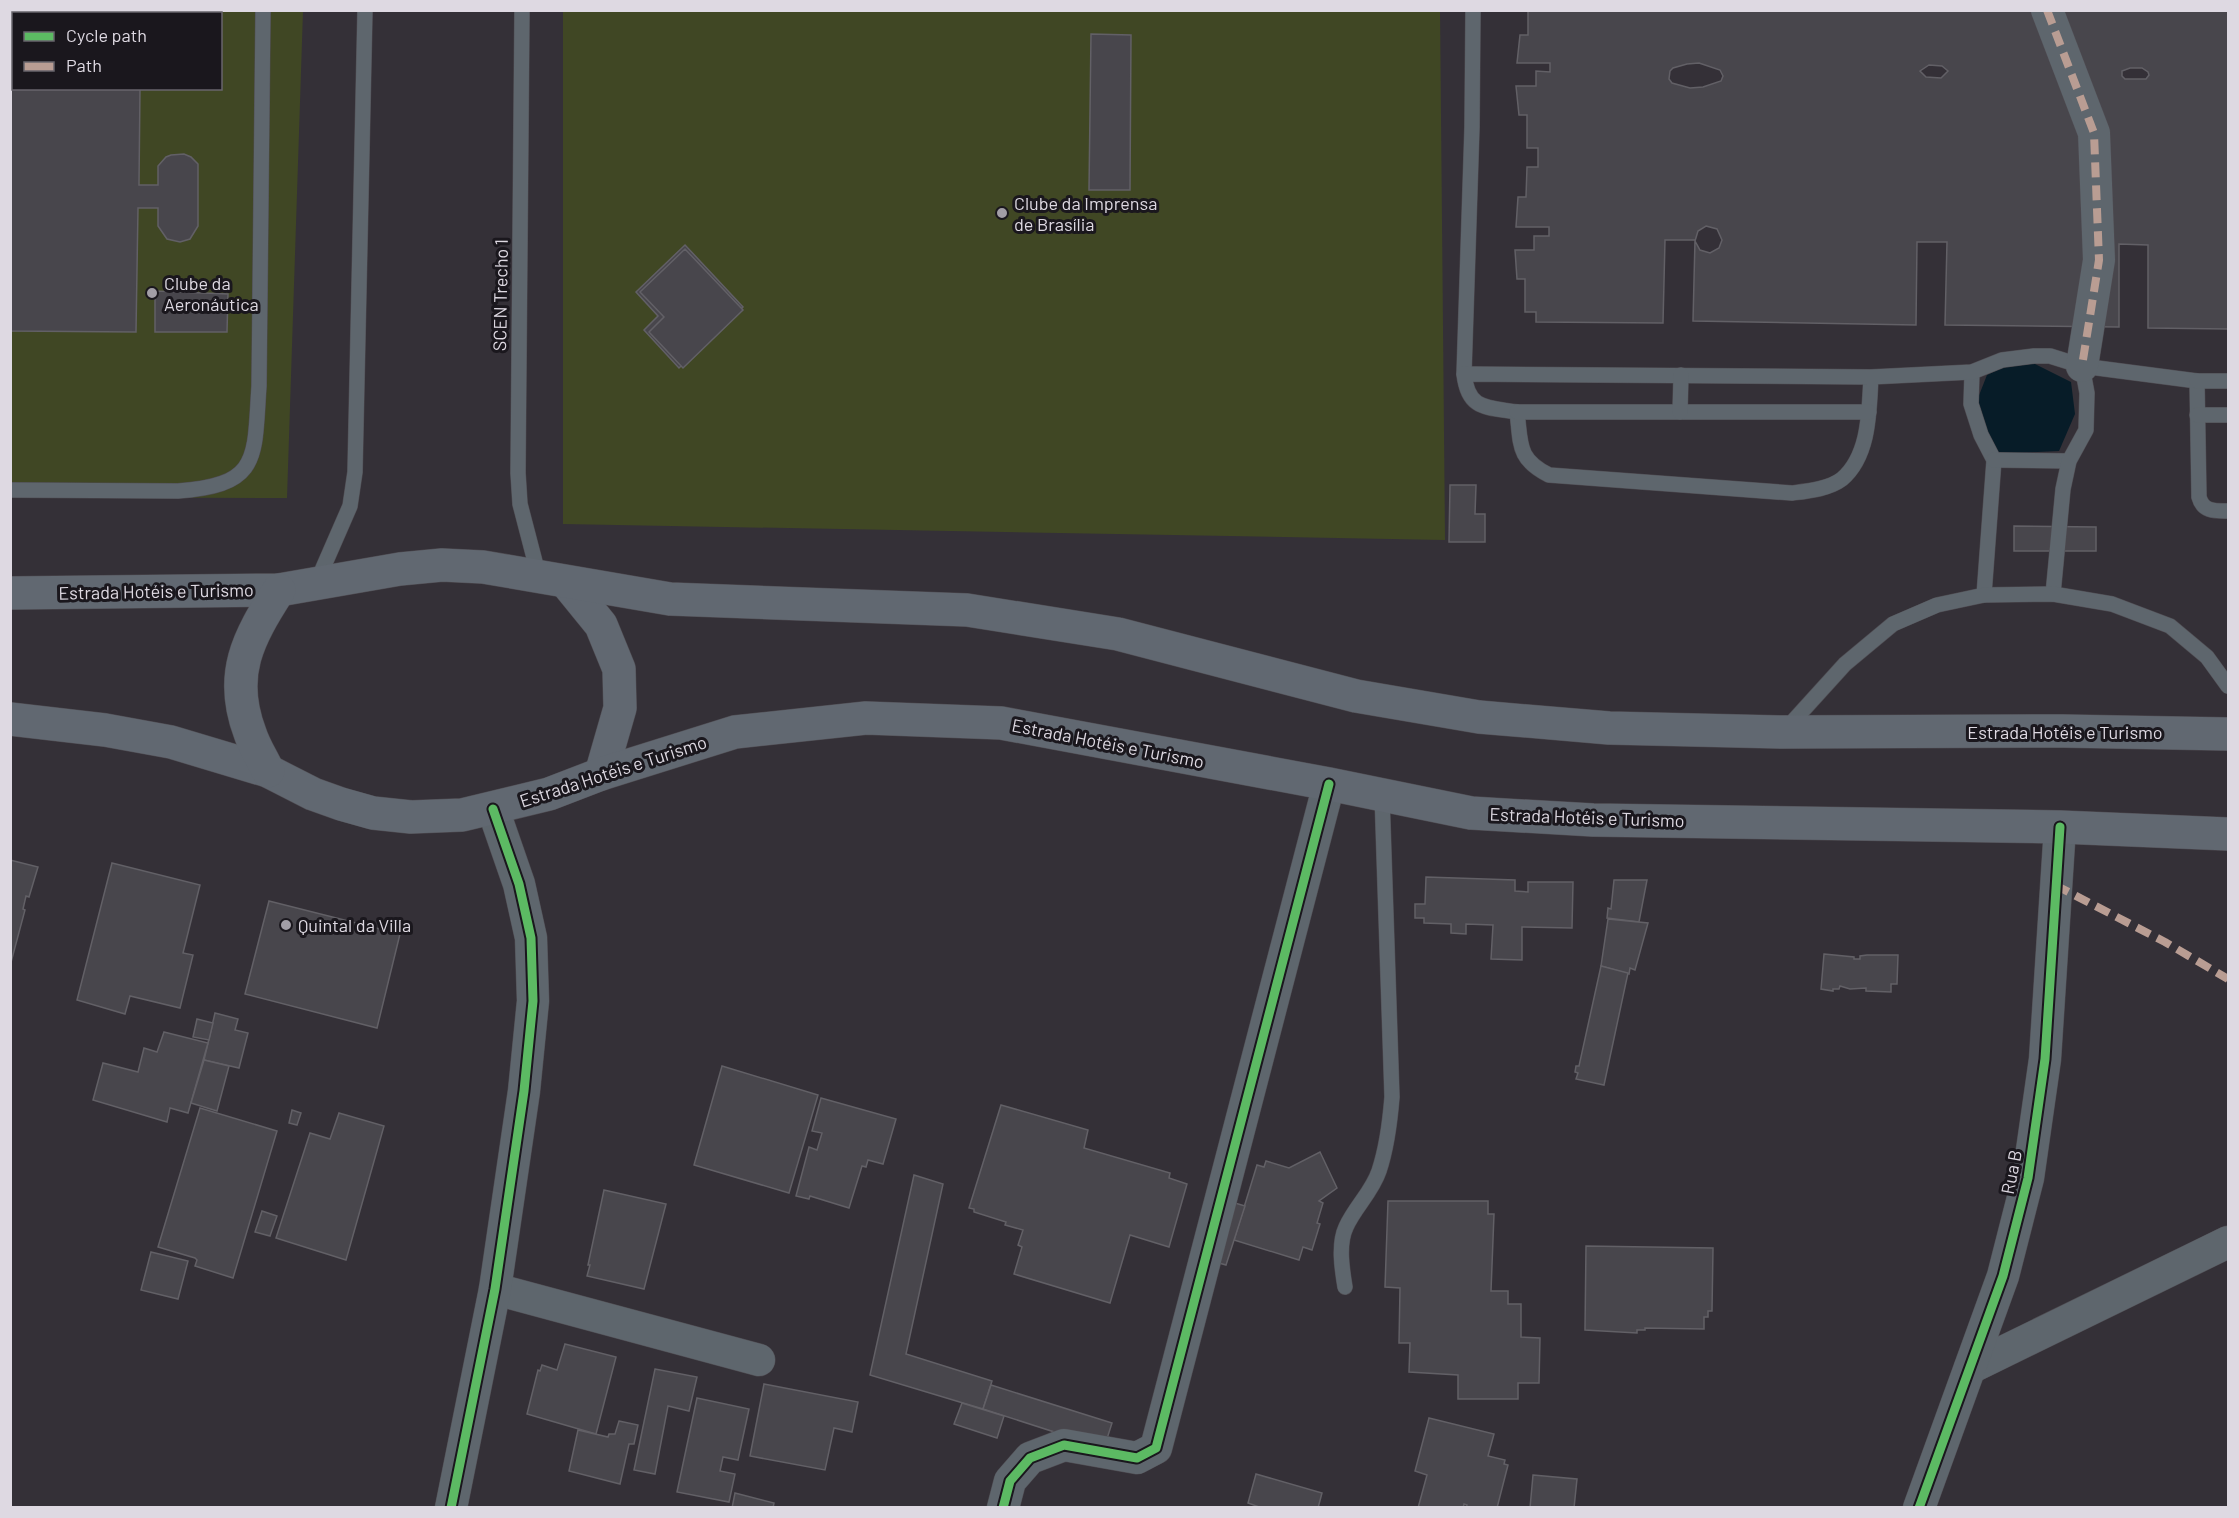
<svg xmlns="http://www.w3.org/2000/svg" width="2239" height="1518" viewBox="0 0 2239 1518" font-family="Barlow,sans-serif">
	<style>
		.green { fill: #404724; fill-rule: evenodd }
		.water { fill: #071c28 }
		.building { fill: #48464c; stroke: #626066; stroke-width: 1.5; fill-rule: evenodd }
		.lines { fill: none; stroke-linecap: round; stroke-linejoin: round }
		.lane-casing { stroke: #4f4c52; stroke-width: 16 }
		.street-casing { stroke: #4f4c52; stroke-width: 33 }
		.secondary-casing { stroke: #4f4c52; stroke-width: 34 }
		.lane { stroke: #5e666d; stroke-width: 15 }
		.street { stroke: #5e666d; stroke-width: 32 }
		.secondary { stroke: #616871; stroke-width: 33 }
		.quiet { stroke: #b99d93; stroke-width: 8; stroke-dasharray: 15 8; stroke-linecap: butt }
		.cycleway-casing { stroke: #1a171d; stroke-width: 13 }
		.cycleway { stroke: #5cba63; stroke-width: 9 }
		.poi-dot { fill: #a29ea6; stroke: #1a171d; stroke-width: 2 }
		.labels { text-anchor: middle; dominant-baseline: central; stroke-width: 6; stroke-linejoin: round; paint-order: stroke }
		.poi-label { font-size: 18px; fill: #ded9e2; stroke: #1a171d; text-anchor: start }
		.street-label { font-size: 18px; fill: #ded9e2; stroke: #1a171d }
	</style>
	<rect width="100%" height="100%" fill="#343037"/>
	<g class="green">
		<path d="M11,11H303L287,498L11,497ZM14,14H220V88H14Z"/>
		<polygon points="563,11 1440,11 1445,540 563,524"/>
	</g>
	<polygon class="water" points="2023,358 2071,382 2075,414 2059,451 1993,454 1974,408 1987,375"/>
	<g class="building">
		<path d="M1528,10H2228V329L2148,328V245L2119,244V327L1945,325L1947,242H1917L1916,325L1693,321L1695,240H1665L1663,323L1536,322V312H1525V279H1517L1515,250H1534V236H1549V227H1516L1518,197H1526L1527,167H1538V148H1527V115H1519L1516,86H1536V71L1550,72V63H1517L1520,35H1528ZM1699,63L1720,70L1723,76L1721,81L1703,87L1690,88L1672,83L1669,79L1670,71L1673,68L1687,64ZM1929,65L1942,66L1948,71L1941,78L1926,77L1920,71ZM2130,68H2142L2148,72L2149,75L2146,79H2125L2122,76V71ZM1706,226L1717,229L1722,240L1719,248L1710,253L1700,250L1695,241L1698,231Z"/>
		<polygon points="1091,34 1131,35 1130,190 1089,190"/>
		<polygon points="10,58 14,58 14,88 140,88 139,185 158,185 158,166 166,157 171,155 184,154 191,157 198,164 198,226 190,239 180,242 167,239 158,226 158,208 138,208 136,332 10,331"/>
		<polygon points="685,245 743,307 679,368 644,330 658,316 636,292"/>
		<polygon points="685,249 743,310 683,368 649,332 664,317 640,292"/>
		<polygon points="155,291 228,294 227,332 155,332"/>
		<polygon points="1450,485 1476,485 1475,514 1485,514 1485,542 1449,542"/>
		<polygon points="2014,526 2096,527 2096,551 2014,551"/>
		<polygon points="10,860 38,867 29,897 26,896 23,909 25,910 10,966"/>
		<polygon points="112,863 200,885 183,953 193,955 180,1008 130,996 125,1014 77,1000"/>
		<polygon points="1426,877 1515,880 1515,891 1528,892 1528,882 1573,882 1572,928 1522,927 1522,960 1491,959 1493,925 1466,924 1466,934 1451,933 1451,924 1424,923 1424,918 1415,918 1415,904 1425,904"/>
		<polygon points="1614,880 1647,880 1639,922 1607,918 1608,908 1611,909"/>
		<polygon points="269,901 400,934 377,1028 245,994"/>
		<polygon points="1608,919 1648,923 1635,970 1630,968 1629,974 1601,966"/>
		<polygon points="1824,954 1854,957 1854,959 1860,959 1860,956 1867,955 1898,955 1897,984 1891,984 1891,992 1866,991 1866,988 1850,989 1840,986 1839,989 1833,989 1833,991 1821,989"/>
		<polygon points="1601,966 1628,973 1604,1085 1576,1079 1578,1073 1575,1072 1576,1066 1579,1066"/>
		<polygon points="215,1013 238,1019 235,1030 248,1033 239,1068 204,1060"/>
		<polygon points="197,1019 213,1023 209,1040 193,1037"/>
		<polygon points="164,1032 208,1043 188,1113 170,1108 167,1122 93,1100 103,1063 138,1072 144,1048 157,1052"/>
		<polygon points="204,1060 229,1066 217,1111 191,1103"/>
		<polygon points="722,1066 818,1095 789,1193 694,1165"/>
		<polygon points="821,1098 896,1119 883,1164 868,1160 866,1167 862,1166 849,1208 810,1196 809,1199 796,1196 809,1147 817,1150 822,1133 812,1131"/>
		<polygon points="1001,1105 1088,1130 1084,1148 1170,1173 1169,1178 1187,1184 1169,1247 1130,1235 1110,1303 1014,1274 1022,1247 1018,1245 1023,1230 1005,1225 1006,1222 974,1212 974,1209 969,1208"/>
		<polygon points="200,1108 277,1131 233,1278 195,1266 197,1260 195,1258 158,1247"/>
		<polygon points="292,1110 301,1113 297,1125 289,1123"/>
		<polygon points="339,1113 384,1126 346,1260 276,1238 310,1133 330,1139"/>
		<polygon points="1320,1152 1337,1188 1319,1201 1323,1203 1317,1223 1320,1224 1312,1250 1303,1247 1299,1260 1234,1240 1257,1165 1264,1167 1266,1161 1289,1168"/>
		<polygon points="914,1175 943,1184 906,1354 992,1381 983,1409 870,1375"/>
		<polygon points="604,1190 666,1204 644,1289 587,1276 590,1265 588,1265"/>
		<polygon points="1215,1197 1245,1206 1226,1265 1198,1257"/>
		<polygon points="1388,1201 1488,1201 1488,1214 1494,1214 1491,1291 1508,1291 1508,1304 1521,1304 1521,1337 1540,1338 1539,1383 1518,1383 1518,1399 1458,1399 1458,1375 1409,1372 1410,1343 1399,1343 1400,1288 1385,1287"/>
		<polygon points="262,1211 277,1216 270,1236 255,1232"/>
		<polygon points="1586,1246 1713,1248 1712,1311 1708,1311 1708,1317 1704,1317 1704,1329 1645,1328 1645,1330 1637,1330 1637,1333 1585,1330"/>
		<polygon points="151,1252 188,1261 178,1299 141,1290"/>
		<polygon points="565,1344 616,1357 596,1434 527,1414 538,1370 540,1371 542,1365 557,1370"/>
		<polygon points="655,1369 697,1377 689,1411 668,1406 655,1474 634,1470"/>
		<polygon points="764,1384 858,1402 852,1432 834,1428 825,1470 750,1456"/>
		<polygon points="991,1385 1112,1423 1104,1448 983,1409"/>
		<polygon points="697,1398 749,1409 738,1460 723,1457 720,1471 735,1474 729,1502 677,1492"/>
		<polygon points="962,1403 1004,1416 997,1438 954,1424"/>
		<polygon points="1429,1418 1494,1434 1488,1456 1505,1460 1504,1464 1508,1465 1497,1508 1466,1508 1467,1505 1464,1504 1463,1508 1418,1508 1427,1475 1415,1471"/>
		<polygon points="619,1421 638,1425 634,1444 629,1444 620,1484 569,1471 578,1430 608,1437 609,1434 615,1434"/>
		<polygon points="1256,1474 1322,1493 1318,1508 1262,1508 1248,1503"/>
		<polygon points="1533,1475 1577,1479 1574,1508 1530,1508"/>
		<polygon points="735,1493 774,1503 773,1508 732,1508"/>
	</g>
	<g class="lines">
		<g class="lane-casing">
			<g id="lane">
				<polyline points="522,10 518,473 520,504 539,577"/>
				<polyline points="37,14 37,10"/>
				<polyline points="126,14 126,10"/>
				<polyline points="1972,372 1971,404 1981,435 1994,460 1984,595"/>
				<polyline points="1464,374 1472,127 1473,10"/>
				<path d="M1871,377C1869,410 1870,455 1842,479C1829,489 1808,491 1792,493L1549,475C1517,459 1521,444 1517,412C1486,407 1468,410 1464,374L1871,377L1972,372L2002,360L2034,356H2050L2082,366L2197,381L2199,497C2203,512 2215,511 2228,511"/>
				<polyline points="2197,381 2228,381"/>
				<polyline points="1517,412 1869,412"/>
				<polyline points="1680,412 1681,375"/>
				<polyline points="2197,415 2228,415"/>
				<polyline points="1994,460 2069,461"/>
				<path d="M10,490L178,491C261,485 254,458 259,386L263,10"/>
				<polyline points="316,584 350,506 355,472 365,10"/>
				<polyline points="2053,594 2063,489 2069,461 2086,430 2087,393 2082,366"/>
				<polyline points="1786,729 1845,664 1893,624 1937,605 1984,595 2053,594 2112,604 2170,626 2207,657 2228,686"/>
				<path d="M1345,1287C1342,1269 1338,1244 1346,1227C1355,1207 1372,1192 1379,1171C1387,1147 1390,1122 1392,1097L1382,795"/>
			</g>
		</g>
		<g class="street-casing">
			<g id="street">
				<polyline points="2047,10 2094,133 2099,260 2082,366"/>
				<polyline points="495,1289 759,1360"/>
				<polyline points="1970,1368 2228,1242"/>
				<polyline points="451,1508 495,1289 524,1091 533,1001 531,938 519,884 493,809"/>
				<polyline points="1003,1508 1010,1481 1030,1458 1064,1445 1137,1458 1156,1448 1329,784"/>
				<polyline points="1919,1508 2003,1276 2028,1178 2045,1059 2060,827"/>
			</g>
		</g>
		<g class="secondary-casing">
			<g id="secondary">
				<polyline points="566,582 601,625 619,669 620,708 601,774"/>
				<polyline points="10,593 279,590 400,569 442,565 483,567 670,599 967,610 1118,634 1356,696 1479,717 1609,728 1783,732 2063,731 2228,734"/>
				<polyline points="10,719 105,730 171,742 268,771 313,794 341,804 373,813 411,817 462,815 549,794 601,774 735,732 866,718 1001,723 1329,784 1471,813 1593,820 2060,827 2228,834"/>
				<path d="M268,771C262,758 254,746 250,733C228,675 248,638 279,590"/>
			</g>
		</g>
		<use href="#lane" class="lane"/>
		<use href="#street" class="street"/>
		<use href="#secondary" class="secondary"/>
		<g class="quiet">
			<polyline points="2047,10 2094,133 2099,260 2082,366"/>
			<polyline points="2055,885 2165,942 2228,979"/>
		</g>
		<g class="cycleway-casing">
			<g id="cycleway">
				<polyline points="451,1508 495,1289 524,1091 533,1001 531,938 519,884 493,809"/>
				<polyline points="1003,1508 1010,1481 1030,1458 1064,1445 1137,1458 1156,1448 1329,784"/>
				<polyline points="1919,1508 2003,1276 2028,1178 2045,1059 2060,827"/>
			</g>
		</g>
		<use href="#cycleway" class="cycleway"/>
	</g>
	<g class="poi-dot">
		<circle cx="1002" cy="213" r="6"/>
		<circle cx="152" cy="293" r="6"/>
		<circle cx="286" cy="925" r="6"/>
	</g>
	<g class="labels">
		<g class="poi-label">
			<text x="1014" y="203">Clube da Imprensa<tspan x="1014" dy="21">de Brasília</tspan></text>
			<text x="164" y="283">Clube da<tspan x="164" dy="21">Aeronáutica</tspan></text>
			<text x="298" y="925">Quintal da Villa</text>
		</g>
		<g class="street-label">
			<text transform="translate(500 295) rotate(-89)">SCEN Trecho 1</text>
			<text transform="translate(156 591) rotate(-1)">Estrada Hotéis e Turismo</text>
			<text x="2065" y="732">Estrada Hotéis e Turismo</text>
			<text transform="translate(1108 743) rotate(11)">Estrada Hotéis e Turismo</text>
			<text transform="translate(613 771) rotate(-18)">Estrada Hotéis e Turismo</text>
			<text transform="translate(1587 817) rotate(2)">Estrada Hotéis e Turismo</text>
			<text transform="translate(2011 1172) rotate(-79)">Rua B</text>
		</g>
	</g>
	<rect width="2239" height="1518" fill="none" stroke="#ded9e2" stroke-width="24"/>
	<rect x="12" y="12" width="210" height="78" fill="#1a171d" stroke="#68656c" stroke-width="1.5"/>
	<rect x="24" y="32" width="30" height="9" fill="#5cba63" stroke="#68656c" stroke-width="1.5"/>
	<text x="66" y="42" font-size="18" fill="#ded9e2">Cycle path</text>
	<rect x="24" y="62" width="30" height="9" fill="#b99d93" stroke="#68656c" stroke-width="1.5"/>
	<text x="66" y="72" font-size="18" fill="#ded9e2">Path</text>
</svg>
